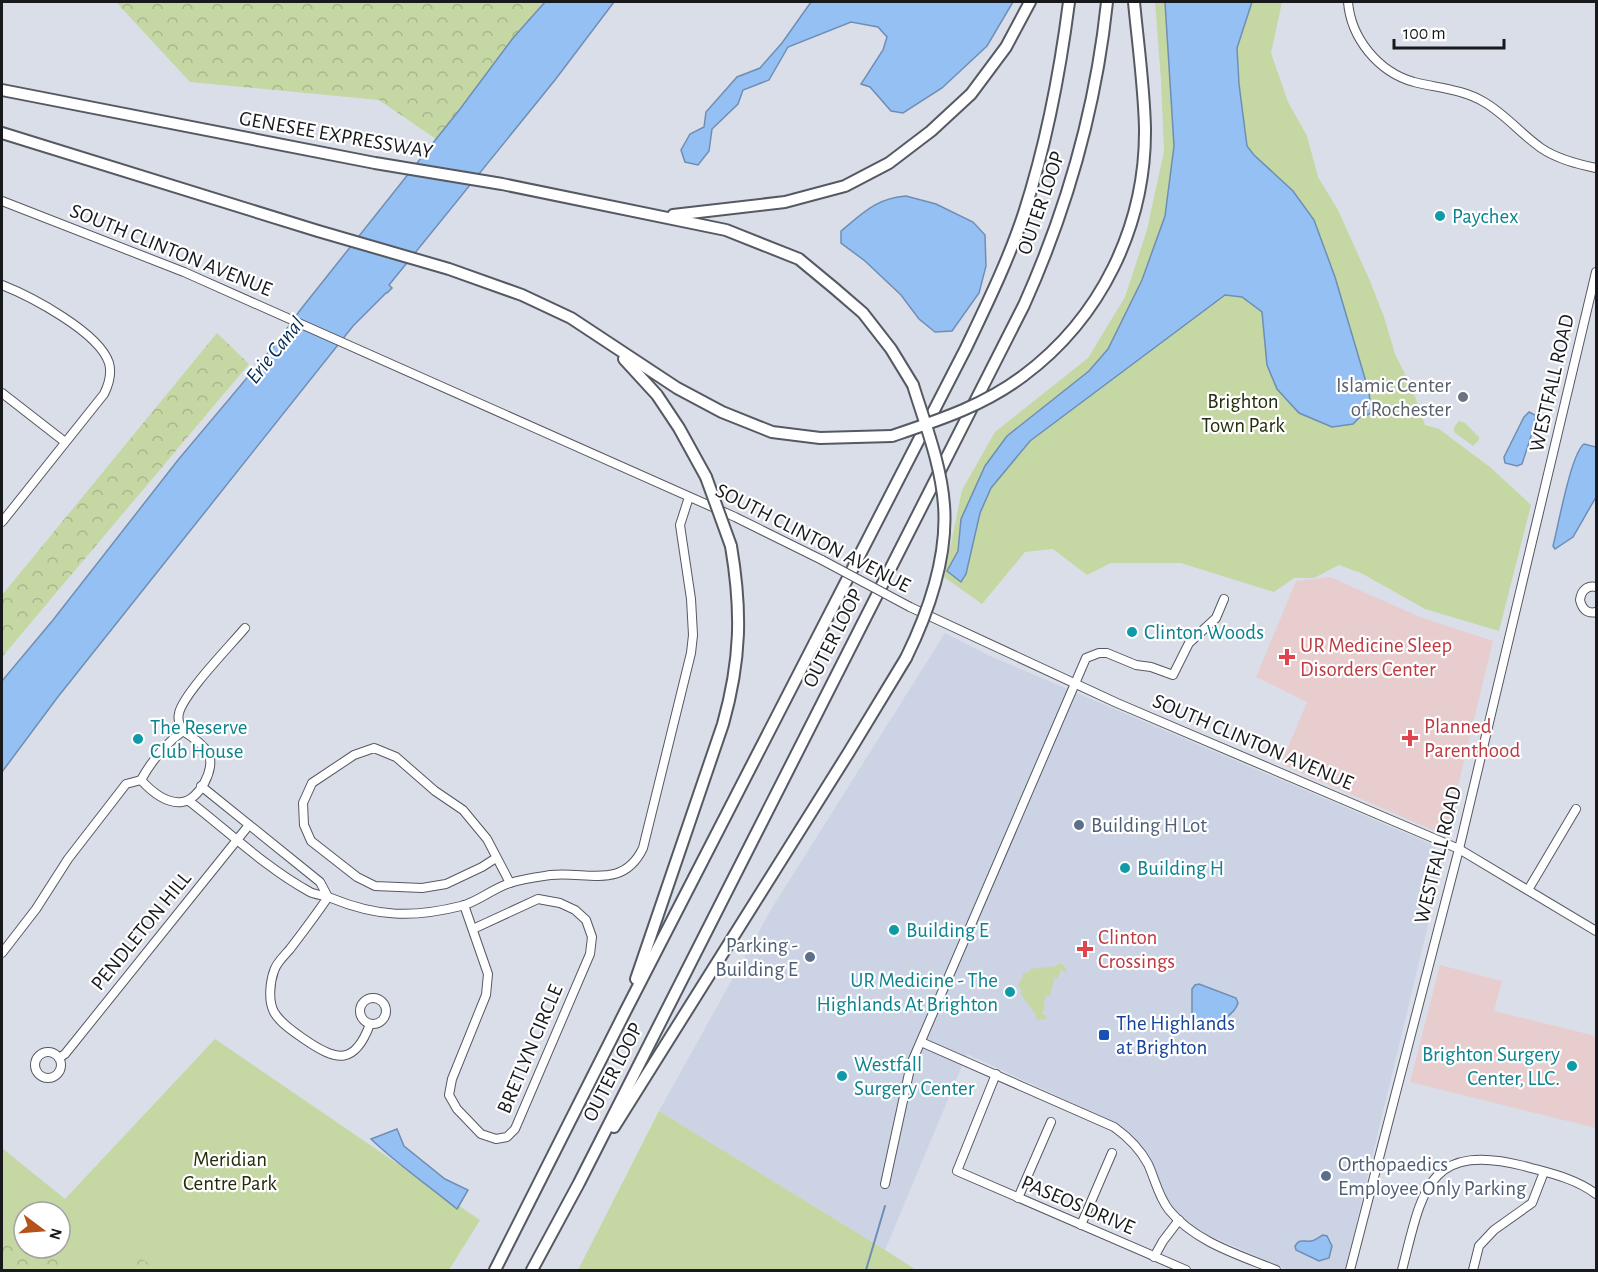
<svg xmlns="http://www.w3.org/2000/svg" width="1598" height="1272" viewBox="0 0 1598 1272" font-family="'Alegreya Sans',sans-serif">
	<style>
		.commercial { fill: #e8cdce }
		.built { fill: #ccd3e5 }
		.green { fill: #c5d7a3; fill-rule: evenodd }
		.forest { fill: url(#forest-crowns) }
		.water { fill: #94c0f4; stroke: #6f8eb4; stroke-width: 1.5 }
		.lines { fill: none; stroke-linecap: round; stroke-linejoin: round }
		.stream { stroke: #6f8eb4; stroke-width: 2 }
		.minor-casing { stroke: #555962; stroke-width: 10 }
		.highway-casing { stroke: #555962; stroke-width: 14 }
		.minor { stroke: #fff; stroke-width: 8 }
		.highway { stroke: #fff; stroke-width: 10 }
		.minor-bridge-casing { stroke: #555962; stroke-width: 10; stroke-linecap: butt }
		.highway-bridge-casing { stroke: #555962; stroke-width: 14; stroke-linecap: butt }
		.minor-bridge { stroke: #fff; stroke-width: 8 }
		.highway-bridge { stroke: #fff; stroke-width: 10 }
		.culture-dot { fill: #0f9aa8; stroke: #fff; stroke-width: 2 }
		.worship-dot { fill: #6b7280; stroke: #fff; stroke-width: 2 }
		.health-dot { fill: #e0444e; stroke: #fff; stroke-width: 2 }
		.service-dot { fill: #5c6f8a; stroke: #fff; stroke-width: 2 }
		.transit-dot { fill: #1a4fb4; stroke: #fff; stroke-width: 2 }
		.labels { text-anchor: middle; dominant-baseline: central; stroke-width: 4.5; stroke-linejoin: round; paint-order: stroke }
		.street-label { font-size: 21px; fill: #18191d; stroke: #fff }
		.culture-label { font-size: 21px; fill: #0d838f; stroke: #fff; text-anchor: start }
		.worship-label { font-size: 21px; fill: #5b616d; stroke: #fff; text-anchor: end }
		.park-label { font-size: 21px; fill: #242d0b; stroke: #fff }
		.health-label { font-size: 21px; fill: #be3a42; stroke: #fff; text-anchor: start }
		.service-label { font-size: 21px; fill: #4e5e75; stroke: #fff; text-anchor: start }
		.transit-label { font-size: 21px; fill: #164399; stroke: #fff; text-anchor: start }
		.water-label { font-size: 22px; font-style: italic; fill: #022a52; stroke: #fff }
	</style>
	<defs>
		<pattern id="forest-crowns" width="20" height="18" patternUnits="userSpaceOnUse" patternTransform="scale(1.5)"><rect width="20" height="18" fill="#c5d7a3"/><path d="M2 6a3 3 0 1 1 6 0M12 15a3 3 0 1 1 6 0" fill="none" stroke="#a8b88c"/></pattern>
	</defs>
	<rect width="100%" height="100%" fill="#dadee9"/>
	<g class="commercial">
		<polygon points="1330,577 1420,617 1493,641 1451,815 1444,827 1437,832 1281,764 1307,702 1256,677 1296,581"/>
		<polygon points="1440,965 1502,981 1494,1011 1596,1036 1596,1128 1410,1082"/>
	</g>
	<polygon class="built" points="945,633 990,656 1431,844 1439,853 1442,867 1345,1270 1288,1270 1199,1231 1181,1216 1169,1202 1146,1151 1114,1122 967,1054 885,1250 659,1111 772,908"/>
	<g class="green">
		<polygon points="1155,2 1282,2 1271,53 1288,102 1307,136 1318,177 1338,210 1370,281 1384,317 1395,354 1412,388 1425,425 1439,429 1490,467 1531,505 1499,631 1425,609 1361,573 1339,565 1314,578 1294,578 1274,592 1181,563 1111,563 1087,575 1053,549 1025,552 982,604 944,577 962,490 995,432 1088,358 1125,297 1147,230 1164,151 1161,80"/>
		<polygon points="1459,421 1465,423 1479,437 1479,440 1473,446 1454,432 1454,427"/>
		<polygon points="1058,964 1062,964 1067,970 1066,972 1061,970 1057,979 1054,978 1050,996 1047,995 1043,1004 1045,1006 1042,1014 1047,1016 1046,1019 1038,1020 1035,1016 1036,1015 1020,993 1022,991 1018,985 1023,976 1023,973 1030,972 1030,969 1057,966"/>
		<path d="M215,1039L480,1220L449,1270H2V1148L65,1199ZM24,1212H60V1248H24Z"/>
		<polygon points="659,1111 885,1250 916,1270 578,1270"/>
	</g>
	<g class="forest">
		<polygon points="116,2 545,2 513,38 436,139 379,100 190,82"/>
		<polygon points="217,333 249,364 2,657 2,595"/>
		<polygon points="2,1227 24,1233 24,1248 50,1248 72,1270 2,1270"/>
		<polygon points="134,1255 161,1270 111,1270"/>
	</g>
	<g class="water">
		<polygon points="545,2 614,2 555,80 389,285 392,288 387,293 386,293 353,326 57,698 2,772 2,681 53,620 178,460 278,341 301,309 460,109 513,38"/>
		<polygon points="811,2 1013,2 987,46 942,88 903,113 891,111 870,87 861,84 883,50 887,37 878,27 851,22 788,47 769,80 743,90 738,104 712,129 709,151 698,165 685,162 681,150 690,134 704,127 706,112 737,77 760,68 782,43"/>
		<polygon points="1165,2 1252,2 1237,48 1239,84 1247,146 1254,155 1293,191 1314,220 1335,277 1369,392 1370,401 1382,408 1367,415 1362,415 1353,424 1332,427 1299,413 1277,389 1267,365 1262,312 1242,297 1225,295 1030,441 991,488 980,513 966,574 961,582 947,571 958,551 961,519 985,466 1007,436 1089,371 1108,349 1142,280 1165,216 1174,146"/>
		<path d="M906,196L936,204L973,222L985,235L986,266L979,293L952,331L935,332L919,319L901,295L865,261L841,243V231C863,213 877,198 906,196Z"/>
		<polygon points="1529,412 1535,415 1535,424 1522,464 1517,466 1505,463 1504,457 1524,417"/>
		<path d="M1584,444L1596,447V497L1573,537L1555,549L1553,546C1558,527 1571,453 1584,444Z"/>
		<path d="M1199,984L1236,998L1238,1003C1234,1017 1214,1024 1201,1030L1196,1029L1192,1025V989L1195,985Z"/>
		<path d="M397,1129L404,1146L445,1179L468,1190L457,1209C428,1185 398,1165 371,1139Z"/>
		<path d="M1323,1235L1327,1236L1332,1246L1329,1258L1319,1261L1296,1250L1295,1246C1300,1238 1303,1242 1311,1241C1315,1241 1319,1237 1323,1235Z"/>
	</g>
	<g class="lines">
		<polyline class="stream" points="866,1270 885,1206"/>
		<g class="minor-casing">
			<g id="minor">
				<path d="M1348,2C1351,38 1378,72 1414,82C1438,88 1462,89 1484,102C1505,114 1521,134 1541,148C1557,159 1577,164 1596,168"/>
				<polyline points="2,201 184,272 735,517 822,560"/>
				<path d="M2,285C30,296 99,332 109,363C112,374 109,384 104,394L2,522"/>
				<polyline points="2,393 65,442"/>
				<path d="M1596,587C1587,585 1581,591 1580,600C1582,609 1587,614 1596,612"/>
				<polyline points="910,607 1117,703 1459,849 1596,931"/>
				<path d="M183,731C191,736 203,744 208,753C217,768 198,801 182,802C166,804 151,791 141,780C151,762 165,744 183,731Z"/>
				<path d="M183,731C180,725 177,720 179,713C184,693 230,646 245,628"/>
				<polyline points="201,786 320,882 328,897"/>
				<path d="M189,801C228,831 266,868 310,892C316,895 324,895 331,898C377,917 413,918 461,906C478,902 493,888 510,883C522,879 538,877 551,875C587,871 623,890 643,848L691,653L693,635L691,599L680,525L689,497"/>
				<polyline points="496,858 482,867 446,884 422,888 375,886 357,877 311,841 304,825 303,803 312,783 354,755 374,748 396,757 435,791 463,810 487,839 510,883"/>
				<polyline points="1528,890 1576,809"/>
				<path d="M328,897C316,915 303,932 290,949C285,955 276,963 274,971C270,982 268,1001 274,1012C280,1023 294,1032 304,1039C337,1062 355,1065 370,1024"/>
				<polyline points="464,905 488,974 486,995 452,1079 449,1095 457,1109 481,1134 496,1139 507,1137 515,1129 590,954 592,937 586,920 575,910 560,903 538,899 473,929"/>
				<polyline points="2,953 36,909 68,859 126,784 141,780"/>
				<circle cx="373" cy="1011" r="13"/>
				<path d="M921,1042L1114,1127C1128,1137 1140,1149 1148,1164C1155,1179 1158,1196 1169,1210C1195,1242 1239,1255 1276,1270"/>
				<circle cx="48" cy="1065" r="13"/>
				<polyline points="59,1058 65,1054 249,825"/>
				<polyline points="996,1074 957,1171 1186,1270"/>
				<polyline points="885,1184 911,1064 1086,658 1099,653 1107,653 1136,665 1151,667 1173,675 1189,643 1216,618 1224,599"/>
				<polyline points="1018,1198 1051,1122"/>
				<polyline points="1081,1225 1112,1153"/>
				<polyline points="1154,1257 1163,1241 1179,1220"/>
				<polyline points="1350,1270 1459,849 1596,272"/>
				<path d="M1402,1270C1422,1193 1426,1141 1524,1166C1549,1173 1575,1178 1596,1194"/>
				<polyline points="1473,1270 1479,1246 1494,1230 1532,1203 1544,1172"/>
			</g>
		</g>
		<g class="highway-casing">
			<g id="highway">
				<polyline points="2,90 375,163 502,184 726,230 799,259 834,288 863,313 891,349 913,385"/>
				<polyline points="2,133 318,231 449,269 522,295 571,318 677,388 722,412 772,432 820,438 892,436"/>
				<polyline points="673,215 785,202 845,186 889,163 931,131 971,94 1006,47 1030,2"/>
				<polyline points="624,359 657,395 679,428 706,477"/>
				<path d="M1023,376C1101,318 1146,226 1145,128C1144,86 1138,44 1134,2"/>
				<path d="M636,979L723,724C741,660 742,611 731,546"/>
				<polyline points="614,1127 849,752 906,658"/>
				<path d="M495,1270L625,1012L966,348C987,304 1009,259 1024,213C1046,145 1060,72 1069,2"/>
				<path d="M532,1270L579,1183L1024,305C1067,209 1096,107 1107,2"/>
			</g>
		</g>
		<use href="#minor" class="minor"/>
		<use href="#highway" class="highway"/>
		<g class="minor-bridge-casing">
			<polyline id="minor-bridge" points="822,560 910,607"/>
		</g>
		<g class="highway-bridge-casing">
			<g id="highway-bridge">
				<path d="M892,436C939,420 983,406 1023,376"/>
				<polyline points="706,477 731,546"/>
				<path d="M906,658C929,611 948,558 944,505C941,464 925,424 913,385"/>
			</g>
		</g>
		<use href="#minor-bridge" class="minor-bridge"/>
		<use href="#highway-bridge" class="highway-bridge"/>
	</g>
	<g class="culture-dot">
		<circle cx="1440" cy="216" r="6"/>
		<circle cx="1132" cy="632" r="6"/>
		<circle cx="138" cy="739" r="6"/>
		<circle cx="1125" cy="868" r="6"/>
		<circle cx="894" cy="930" r="6"/>
		<circle cx="1010" cy="992" r="6"/>
		<circle cx="1572" cy="1066" r="6"/>
		<circle cx="842" cy="1076" r="6"/>
	</g>
	<circle class="worship-dot" cx="1463" cy="397" r="6"/>
	<g class="health-dot">
		<path d="M1284 648h6v6h6v6h-6v6h-6v-6h-6v-6h6z"/>
		<path d="M1407 729h6v6h6v6h-6v6h-6v-6h-6v-6h6z"/>
		<path d="M1082 940h6v6h6v6h-6v6h-6v-6h-6v-6h6z"/>
	</g>
	<g class="service-dot">
		<circle cx="1079" cy="825" r="6"/>
		<circle cx="810" cy="957" r="6"/>
		<circle cx="1326" cy="1176" r="6"/>
	</g>
	<rect class="transit-dot" x="1098" y="1029" width="12" height="12" rx="3"/>
	<g class="labels">
		<g class="street-label">
			<text transform="translate(336 135) rotate(10)">GENESEE EXPRESSWAY</text>
			<text transform="translate(1041 203) rotate(-71)">OUTER LOOP</text>
			<text transform="translate(171 250) rotate(22)">SOUTH CLINTON AVENUE</text>
			<text transform="translate(1552 383) rotate(-77)">WESTFALL ROAD</text>
			<text transform="translate(813 538) rotate(27)">SOUTH CLINTON AVENUE</text>
			<text transform="translate(833 638) rotate(-63)">OUTER LOOP</text>
			<text transform="translate(1253 742) rotate(23)">SOUTH CLINTON AVENUE</text>
			<text transform="translate(1438 855) rotate(-76)">WESTFALL ROAD</text>
			<text transform="translate(141 931) rotate(-51)">PENDLETON HILL</text>
			<text transform="translate(530 1049) rotate(-67)">BRETLYN CIRCLE</text>
			<text transform="translate(613 1072) rotate(-63)">OUTER LOOP</text>
			<text transform="translate(1078 1205) rotate(23)">PASEOS DRIVE</text>
		</g>
		<g class="culture-label">
			<text x="1452" y="216">Paychex</text>
			<text x="1144" y="632">Clinton Woods</text>
			<text x="150" y="727">The Reserve<tspan x="150" dy="24">Club House</tspan></text>
			<text x="1137" y="868">Building H</text>
			<text x="906" y="930">Building E</text>
			<text x="998" y="980" text-anchor="end">UR Medicine - The<tspan x="998" dy="24">Highlands At Brighton</tspan></text>
			<text x="1560" y="1054" text-anchor="end">Brighton Surgery<tspan x="1560" dy="24">Center, LLC.</tspan></text>
			<text x="854" y="1064">Westfall<tspan x="854" dy="24">Surgery Center</tspan></text>
		</g>
		<g class="worship-label">
			<text x="1451" y="385">Islamic Center<tspan x="1451" dy="24">of Rochester</tspan></text>
		</g>
		<g class="park-label">
			<text x="1243" y="401">Brighton<tspan x="1243" dy="24">Town Park</tspan></text>
			<text x="230" y="1159">Meridian<tspan x="230" dy="24">Centre Park</tspan></text>
		</g>
		<g class="health-label">
			<text x="1300" y="645">UR Medicine Sleep<tspan x="1300" dy="24">Disorders Center</tspan></text>
			<text x="1424" y="726">Planned<tspan x="1424" dy="24">Parenthood</tspan></text>
			<text x="1098" y="937">Clinton<tspan x="1098" dy="24">Crossings</tspan></text>
		</g>
		<g class="service-label">
			<text x="1091" y="825">Building H Lot</text>
			<text x="798" y="945" text-anchor="end">Parking -<tspan x="798" dy="24">Building E</tspan></text>
			<text x="1338" y="1164">Orthopaedics<tspan x="1338" dy="24">Employee Only Parking</tspan></text>
		</g>
		<g class="transit-label">
			<text x="1116" y="1023">The Highlands<tspan x="1116" dy="24">at Brighton</tspan></text>
		</g>
		<g class="water-label">
			<text transform="translate(275 350) rotate(-51)">Erie Canal</text>
		</g>
	</g>
	<rect width="1598" height="1272" fill="none" stroke="#18191d" stroke-width="6"/>
	<g transform="translate(42 1230) rotate(106)"><circle r="28" fill="#ffffff" stroke="#a3a3a5" stroke-width="1.5"/>
	<path d="M0-4.5L10 22L0 15L-10 22Z" fill="#b5521a"/>
	<text y="-9" font-size="16" font-weight="bold" text-anchor="middle" fill="#18191d">N</text>
	</g>
	<path d="M1394 39v9h110v-9" fill="none" stroke="#18191d" stroke-width="3"/>
	<text x="1403" y="39" font-size="18" fill="#18191d" stroke="#ffffff" stroke-width="4.5" paint-order="stroke">100 m</text>
</svg>
